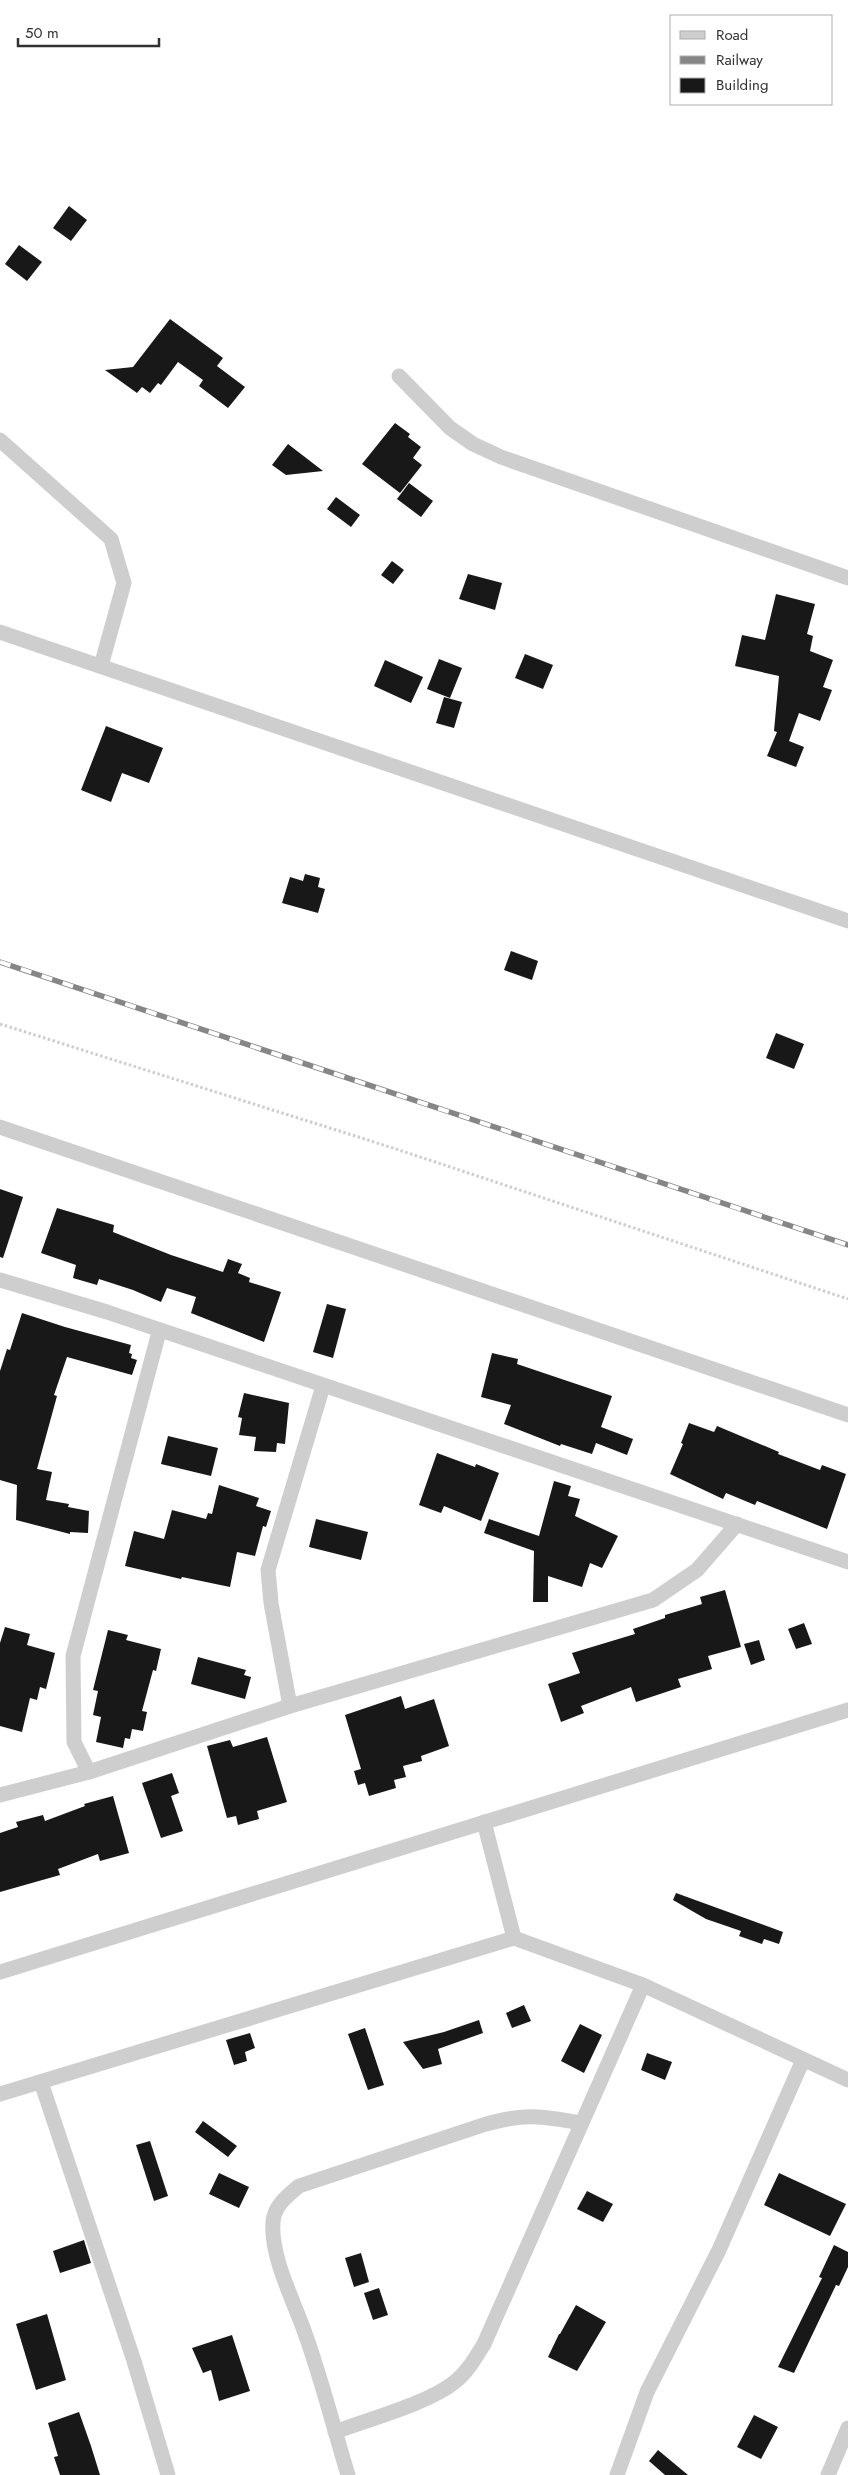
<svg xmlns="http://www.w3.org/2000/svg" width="848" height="2475" viewBox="0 0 848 2475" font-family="Jost,sans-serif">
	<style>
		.building { fill: #181818 }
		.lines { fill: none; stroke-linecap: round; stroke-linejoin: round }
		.path { stroke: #cecece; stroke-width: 3; stroke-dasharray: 2.5 2.5; stroke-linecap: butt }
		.minor { stroke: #cecece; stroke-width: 15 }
		.rail-casing { stroke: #868686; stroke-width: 5.5 }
		.rail { stroke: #fff; stroke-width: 4; stroke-dasharray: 11; stroke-linecap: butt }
	</style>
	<rect width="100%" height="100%" fill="#fff"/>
	<g class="building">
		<polygon points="69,206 87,220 71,241 53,228"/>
		<polygon points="19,245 42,262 27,281 5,264"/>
		<polygon points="170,319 223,358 217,366 245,387 228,408 199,386 203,380 178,362 161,385 158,383 150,393 142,387 137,393 105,370 133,367"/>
		<polygon points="395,423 410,434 408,437 421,447 413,458 422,465 400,493 362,464"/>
		<polygon points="288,444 323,471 286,475 272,465"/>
		<polygon points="409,483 433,501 421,517 397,499"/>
		<polygon points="336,497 360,515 351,527 327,509"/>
		<polygon points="392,561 404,570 393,584 381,575"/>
		<polygon points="468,574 502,583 495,610 459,599"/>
		<polygon points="776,594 815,604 807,634 813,636 810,651 833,660 823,687 832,690 820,721 799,713 789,741 804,747 796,767 767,756 777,732 774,731 779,676 735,666 742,635 765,640"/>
		<polygon points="525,654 553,665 543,689 515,678"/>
		<polygon points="439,659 462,668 450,698 427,689"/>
		<polygon points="385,660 423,677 411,703 374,686"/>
		<polygon points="444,697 462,702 454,728 436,723"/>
		<polygon points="106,726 163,748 149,783 122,773 111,802 81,790"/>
		<polygon points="305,874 320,878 318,887 325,889 318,913 282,903 290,877 303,881"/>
		<polygon points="511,951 538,961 532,980 504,970"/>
		<polygon points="776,1033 804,1044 794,1069 766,1058"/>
		<polygon points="0,1189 23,1197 3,1258 0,1257"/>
		<polygon points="57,1208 114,1225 113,1232 171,1255 223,1272 228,1259 242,1264 238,1273 250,1278 249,1282 281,1292 264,1342 191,1313 196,1297 167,1288 161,1302 133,1290 99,1279 97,1285 73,1278 76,1265 41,1253"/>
		<polygon points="327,1304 346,1309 333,1358 313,1352"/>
		<polygon points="22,1313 65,1327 131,1345 129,1353 132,1354 131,1358 137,1360 132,1375 67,1357 54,1395 57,1396 37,1469 52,1472 46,1500 69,1504 68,1507 89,1511 88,1533 70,1532 70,1534 16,1520 17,1485 0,1480 0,1371 7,1349 10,1350"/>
		<polygon points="492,1353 518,1359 517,1364 612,1396 601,1427 633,1439 627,1455 596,1443 592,1454 561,1444 560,1446 504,1424 511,1405 481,1397"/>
		<polygon points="244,1393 289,1403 285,1444 277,1443 276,1452 254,1451 256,1437 239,1435 242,1418 238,1417"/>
		<polygon points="689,1423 714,1432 717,1426 779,1452 778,1454 820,1470 822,1465 846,1474 827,1529 757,1501 755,1505 726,1493 723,1499 670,1474 683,1444 681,1443"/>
		<polygon points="168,1436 218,1448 211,1476 161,1464"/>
		<polygon points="437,1453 475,1467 476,1464 499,1473 481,1521 444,1506 441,1513 419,1505"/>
		<polygon points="554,1481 571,1486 568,1496 580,1499 575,1516 618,1536 602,1568 590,1563 582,1587 548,1576 548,1602 533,1602 534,1551 484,1533 489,1519 539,1536"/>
		<polygon points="219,1485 259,1498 256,1506 271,1511 266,1527 263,1526 255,1556 237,1552 230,1587 182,1577 181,1579 125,1566 134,1531 164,1539 172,1510 206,1519 208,1513 212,1514"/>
		<polygon points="316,1519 368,1532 361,1560 309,1547"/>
		<polygon points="725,1590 741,1647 708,1656 712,1669 678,1679 681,1687 636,1702 631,1687 581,1706 584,1713 561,1722 548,1684 580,1673 572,1653 635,1634 633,1629 665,1618 665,1615 702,1604 700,1597"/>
		<polygon points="804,1623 812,1644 796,1649 788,1629"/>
		<polygon points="5,1627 30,1634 27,1645 55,1653 46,1689 40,1687 37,1700 30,1698 22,1732 0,1726 0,1643"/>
		<polygon points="108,1630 128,1635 126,1640 161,1649 156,1671 153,1670 142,1711 147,1712 143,1731 132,1729 130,1739 125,1738 123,1748 96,1742 101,1717 93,1715 98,1691 93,1690"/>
		<polygon points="759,1640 765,1660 751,1665 744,1644"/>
		<polygon points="198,1657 246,1670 244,1675 251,1677 245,1699 191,1684"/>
		<polygon points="401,1696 405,1709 434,1699 449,1746 421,1756 422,1761 403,1766 406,1777 394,1780 396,1788 369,1796 365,1783 358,1785 354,1771 361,1769 345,1715"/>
		<polygon points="267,1737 287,1802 257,1811 259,1819 238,1825 236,1816 227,1818 207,1746 230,1740 233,1747"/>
		<polygon points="172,1773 179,1793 171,1796 183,1831 161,1838 142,1783"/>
		<polygon points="113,1796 129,1853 100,1861 98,1854 58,1869 60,1875 0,1892 0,1833 18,1827 16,1822 43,1815 45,1821 85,1806 84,1804"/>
		<polygon points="676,1893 783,1932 779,1944 764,1939 762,1944 739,1936 741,1931 706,1919 673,1900"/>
		<polygon points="524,2005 531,2021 512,2028 506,2013"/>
		<polygon points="479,2020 483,2033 438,2049 442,2064 423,2069 403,2042 444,2032"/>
		<polygon points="580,2024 602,2035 584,2073 561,2061"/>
		<polygon points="365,2028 384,2085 368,2090 348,2034"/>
		<polygon points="250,2033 255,2048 245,2052 247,2061 234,2065 226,2040"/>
		<polygon points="647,2053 672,2062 665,2080 641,2070"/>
		<polygon points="203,2121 237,2146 228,2157 195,2132"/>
		<polygon points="150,2141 168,2196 154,2201 136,2145"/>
		<polygon points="219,2173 249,2187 239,2208 209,2194"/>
		<polygon points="779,2173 846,2204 830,2236 764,2205"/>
		<polygon points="587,2191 613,2204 603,2222 577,2209"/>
		<polygon points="84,2240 91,2263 60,2273 53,2251"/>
		<polygon points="834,2245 848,2252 848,2267 839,2286 836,2285 794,2373 778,2367 822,2278 819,2277"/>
		<polygon points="361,2253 369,2282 354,2287 345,2258"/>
		<polygon points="379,2288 388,2315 373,2320 364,2293"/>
		<polygon points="576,2305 606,2322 577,2371 548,2357 559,2334 560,2334"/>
		<polygon points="47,2314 66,2380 36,2390 16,2324"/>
		<polygon points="232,2335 250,2391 219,2401 211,2370 203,2373 192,2348"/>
		<polygon points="79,2412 91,2446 100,2475 60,2475 54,2457 58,2456 48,2423"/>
		<polygon points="754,2415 778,2427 761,2459 737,2447"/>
		<polygon points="658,2450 688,2475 665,2475 649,2461"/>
	</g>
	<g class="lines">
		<polyline class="path" points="0,1024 390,1147 848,1299"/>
		<g class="minor">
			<polyline points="399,376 450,428 473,444 501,457 848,578"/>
			<polyline points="0,440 111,539 124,583 101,666"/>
			<polyline points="0,632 848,921"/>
			<polyline points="0,1127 848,1415"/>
			<polyline points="0,1280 107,1312 848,1562"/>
			<polyline points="290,1706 271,1603 268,1570 323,1386"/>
			<polyline points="89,1772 74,1742 73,1656 159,1332"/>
			<polyline points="0,1795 89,1772 290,1706 653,1600 697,1570 737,1524"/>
			<polyline points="484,1822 514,1938"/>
			<polyline points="0,1972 848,1710"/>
			<polyline points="41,2082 134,2361 168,2475"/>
			<polyline points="0,2094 514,1938 643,1985 848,2080"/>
			<path d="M335,2432C369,2419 430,2403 456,2381C468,2371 476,2357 484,2344L643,1985"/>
			<path d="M348,2475C334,2429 322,2381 306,2336C295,2303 270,2257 273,2222C274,2206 287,2196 299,2186L486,2124C525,2113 542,2116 581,2123"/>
			<polyline points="617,2475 647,2392 719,2250 803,2060"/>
			<polyline points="828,2475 848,2428"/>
		</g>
		<g class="rail-casing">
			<polyline id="rail" points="0,962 848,1245"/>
		</g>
		<use href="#rail" class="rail"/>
	</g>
	<rect x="670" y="15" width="162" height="90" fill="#ffffff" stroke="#adadad"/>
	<rect x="680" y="31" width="25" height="8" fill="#cecece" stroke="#adadad"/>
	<text x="716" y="40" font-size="15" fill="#313131">Road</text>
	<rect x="680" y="56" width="25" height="8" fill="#868686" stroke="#adadad"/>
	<text x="716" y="65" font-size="15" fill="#313131">Railway</text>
	<rect x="680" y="78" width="25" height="15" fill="#181818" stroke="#adadad"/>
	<text x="716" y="90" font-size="15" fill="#313131">Building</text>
	<path d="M18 38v8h141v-8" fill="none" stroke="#313131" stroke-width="2.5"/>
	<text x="25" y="38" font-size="15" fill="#313131" stroke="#ffffff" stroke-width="4" paint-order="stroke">50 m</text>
</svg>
